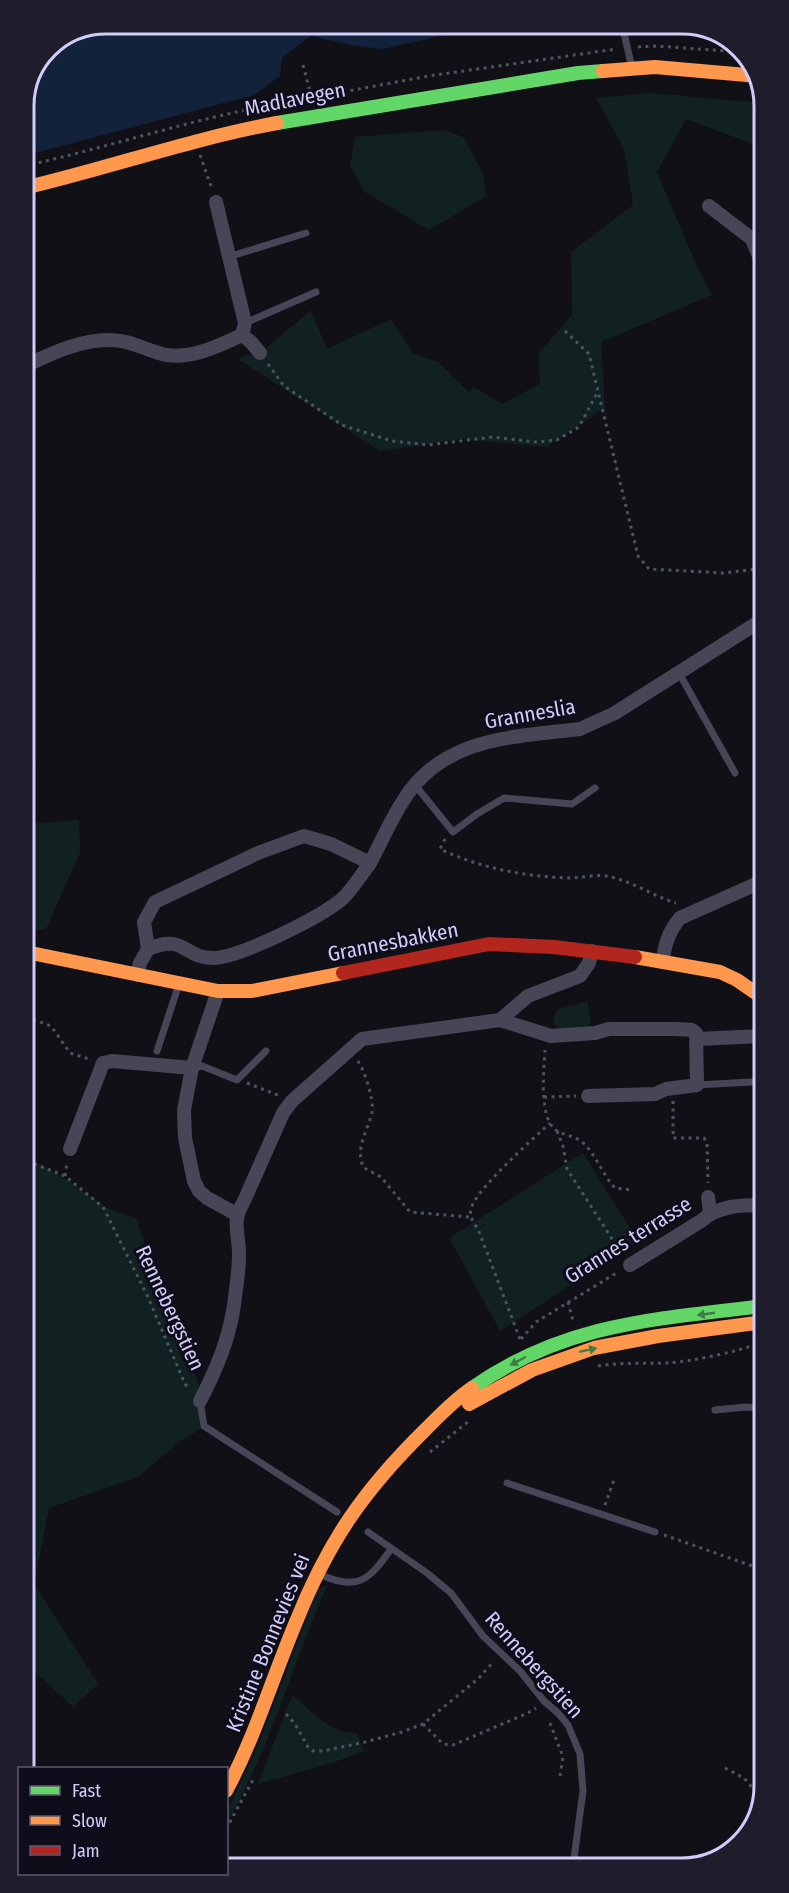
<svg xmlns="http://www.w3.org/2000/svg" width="789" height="1893" viewBox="0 0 789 1893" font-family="'Fira Sans Condensed',sans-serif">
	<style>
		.green { fill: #112121 }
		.water { fill: #12223a }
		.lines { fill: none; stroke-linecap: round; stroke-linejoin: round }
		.path { stroke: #4a565f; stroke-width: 3; stroke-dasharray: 3 4.5; stroke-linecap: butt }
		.lane { stroke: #474657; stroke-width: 7 }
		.street { stroke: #474657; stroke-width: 14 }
		.fast { stroke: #63d668; stroke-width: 14 }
		.slow { stroke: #ff974d; stroke-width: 14 }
		.jam { stroke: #b3261e; stroke-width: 14 }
		.oneway { fill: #3d7c45 }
		.labels { text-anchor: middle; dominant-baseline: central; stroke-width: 6; stroke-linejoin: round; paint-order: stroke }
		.street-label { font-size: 21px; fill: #d1ccf9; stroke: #0f0d1a }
		.rim { fill: none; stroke: #d1ccf9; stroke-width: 3 }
	</style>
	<rect width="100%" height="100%" fill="#111017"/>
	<g class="green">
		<polygon points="651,93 761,103 761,147 686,119 657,172 695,262 712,295 601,342 605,407 547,447 462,439 380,451 238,359 266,348 311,310 327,349 391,319 413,353 438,362 469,392 474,387 502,404 540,384 538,354 572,315 571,252 633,205 624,149 596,98"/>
		<polygon points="444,130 463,137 483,173 486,196 429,230 365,192 350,166 355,137"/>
		<polygon points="79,820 80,853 46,929 26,932 26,824"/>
		<polygon points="587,1001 591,1020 585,1031 557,1032 554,1021 556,1010"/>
		<polygon points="583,1153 638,1241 500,1331 449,1238"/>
		<polygon points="27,1157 63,1177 107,1208 136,1218 173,1328 197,1378 200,1392 201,1429 180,1441 138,1477 49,1508 34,1584 98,1684 73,1707 41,1677 28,1670"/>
		<path d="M325,1586H327C292,1664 271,1748 227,1822V1811L259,1743L311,1607L320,1588Z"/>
		<path d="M292,1695C311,1710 331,1735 357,1733L364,1751L335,1762L258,1784Z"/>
	</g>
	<polygon class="water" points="107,24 494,24 383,49 356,46 311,36 282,58 280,76 254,95 24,156 24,101 48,48"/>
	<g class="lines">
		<g class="path">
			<polyline points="638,47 656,46 741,52"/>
			<polyline points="303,65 312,99"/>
			<polyline points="321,96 429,76 616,49"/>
			<polyline points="200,155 212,189"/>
			<path d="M24,166C111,147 194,118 282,103"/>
			<polyline points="565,331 589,354 638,556 649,569 723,573 758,569"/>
			<polyline points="268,364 284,386 342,425 392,441 428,445 493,437 535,442 557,440 579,427 598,391"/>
			<polyline points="762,558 758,569 762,569"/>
			<path d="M445,839L440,849C480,868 526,877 570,878C582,878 596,874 607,876C632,881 653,896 676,903"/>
			<polyline points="26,1017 51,1026 70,1053 89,1059"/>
			<path d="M545,1050C544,1069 538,1119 557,1131C564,1135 575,1136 582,1142C596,1154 602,1174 615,1188L631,1190"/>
			<path d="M358,1061C365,1072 374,1099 372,1112C368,1131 354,1149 364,1168L381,1177L410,1212L470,1217"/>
			<polyline points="247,1083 280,1096"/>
			<polyline points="757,1092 763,1103"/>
			<polyline points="544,1097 576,1096"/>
			<polyline points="673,1101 673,1138 704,1138 707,1142 708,1183"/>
			<polyline points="557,1131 563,1146 567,1169 621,1253"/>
			<polyline points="27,1161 65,1176 103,1207 147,1295 185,1384 189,1388"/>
			<polyline points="65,1176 67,1163"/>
			<polyline points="568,1302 573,1321"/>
			<path d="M520,1339L478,1229C474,1223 469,1217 471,1209C475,1190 533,1139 550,1123"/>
			<polyline points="521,1339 536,1322 618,1272"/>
			<path d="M598,1366C622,1362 645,1364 668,1363C695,1361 739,1351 764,1342"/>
			<polyline points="430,1452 469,1421"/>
			<polyline points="605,1505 614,1480"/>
			<polyline points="664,1535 764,1570"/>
			<polyline points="237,1695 249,1700"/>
			<polyline points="286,1714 295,1724 308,1747 313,1751 323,1751 365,1742 402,1732 423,1724 479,1678 494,1661"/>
			<polyline points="550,1723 563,1757 560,1776"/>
			<polyline points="423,1724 443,1744 453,1745 528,1713 536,1708"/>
			<polyline points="725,1768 744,1778 761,1798"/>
			<polyline points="226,1829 254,1778"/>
		</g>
		<g class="lane">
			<polyline points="609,24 623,29 632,68"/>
			<polyline points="228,257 306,233"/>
			<polyline points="245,323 316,292"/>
			<polyline points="679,673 735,773"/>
			<polyline points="415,785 453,832 477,814 504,798 572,804 595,788"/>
			<polyline points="157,1051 179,984"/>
			<polyline points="193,1068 202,1066 237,1080 266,1051"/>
			<polyline points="697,1085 751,1082"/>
			<polyline points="200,1401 204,1426 337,1512"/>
			<polyline points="715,1410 746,1407 764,1408"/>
			<polyline points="507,1483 655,1532"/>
			<polyline points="368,1532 427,1573 451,1593 483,1636 520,1671 544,1701 558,1713 568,1725 580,1754 583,1791 573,1866"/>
			<path d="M319,1574C358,1592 369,1580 391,1549"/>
		</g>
		<g class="street">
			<polyline points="709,206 752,239 761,261"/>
			<polyline points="242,335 251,342 260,353"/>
			<path d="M25,366C51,354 79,340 108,340C129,339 147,351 166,355C193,359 218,346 242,335L245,323L216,202"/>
			<path d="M148,949C185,933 183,958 213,958C239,958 321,917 342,899C353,889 361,875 370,863"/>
			<path d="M663,962C664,945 669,931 680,918L763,881"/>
			<path d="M137,975L140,963L148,949L144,922L155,902L258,853L304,836L331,844L370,863C381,843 390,821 403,801C442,737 513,737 580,729L615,713L762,620"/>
			<polyline points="218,991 192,1068 184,1110 185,1138 194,1181 199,1191 207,1198 236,1214"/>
			<polyline points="500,1020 528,996 580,976 589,963 592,951"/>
			<polyline points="697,1039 763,1036"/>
			<polyline points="70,1149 103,1063 112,1061 192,1068"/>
			<polyline points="708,1197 710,1213"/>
			<path d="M630,1265L701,1221C719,1205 741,1205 764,1205"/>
			<path d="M200,1401C216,1370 229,1340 234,1305C236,1289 239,1271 239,1255C239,1231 231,1223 244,1201L283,1113L292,1101L362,1039L500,1020L551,1036L595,1033L609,1029H675L692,1030L696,1033L697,1085L666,1089L655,1094L588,1096"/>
		</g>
		<g class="fast">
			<polyline points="277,123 578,73 603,71"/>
			<path d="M472,1388C565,1323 656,1319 764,1306"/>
		</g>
		<g class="slow">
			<polyline points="603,71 655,67 758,76"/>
			<path d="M24,188C109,168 191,139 277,123"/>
			<polyline points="26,952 218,991 252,991 343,973"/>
			<polyline points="635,957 720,972 737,980 763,998"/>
			<polyline points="469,1404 532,1370 594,1348 658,1336 764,1322"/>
			<path d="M226,1791C255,1737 272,1679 296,1622C328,1542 363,1491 425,1430C440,1415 454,1400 472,1388"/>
		</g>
		<polyline class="jam" points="343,973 489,944 554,947 635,957"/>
	</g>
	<defs><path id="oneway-solid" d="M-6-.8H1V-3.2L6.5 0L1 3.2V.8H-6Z" transform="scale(1.5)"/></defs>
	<g class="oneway">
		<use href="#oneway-solid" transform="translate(706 1314) rotate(172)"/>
		<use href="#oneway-solid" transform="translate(588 1350) rotate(-12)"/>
		<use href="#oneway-solid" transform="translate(518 1361) rotate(152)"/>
	</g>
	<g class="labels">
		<g class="street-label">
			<text transform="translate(295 99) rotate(-11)">Madlavegen</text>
			<text transform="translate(530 714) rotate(-10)">Granneslia</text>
			<text transform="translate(393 942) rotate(-11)">Grannesbakken</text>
			<text transform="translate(628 1240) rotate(-32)">Grannes terrasse</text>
			<text transform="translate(170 1308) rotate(65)">Rennebergstien</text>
			<text transform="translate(268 1643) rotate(-68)">Kristine Bonnevies vei</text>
			<text transform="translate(534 1665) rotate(48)">Rennebergstien</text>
		</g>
	</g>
	<path d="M0 0H789V1893H0ZM106 34H682A72 72 0 0 1 754 106V1786A72 72 0 0 1 682 1858H106A72 72 0 0 1 34 1786V106A72 72 0 0 1 106 34Z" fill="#1f1c2c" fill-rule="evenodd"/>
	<path class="rim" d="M106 34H682A72 72 0 0 1 754 106V1786A72 72 0 0 1 682 1858H106A72 72 0 0 1 34 1786V106A72 72 0 0 1 106 34Z"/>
	<rect x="18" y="1767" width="210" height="108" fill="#0f0d1a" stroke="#5d5973" stroke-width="1.5"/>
	<rect x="30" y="1786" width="30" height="9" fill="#63d668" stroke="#5d5973" stroke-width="1.5"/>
	<text x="72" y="1797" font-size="18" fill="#d1ccf9">Fast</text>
	<rect x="30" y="1816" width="30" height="9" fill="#ff974d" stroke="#5d5973" stroke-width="1.5"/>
	<text x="72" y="1827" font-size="18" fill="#d1ccf9">Slow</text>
	<rect x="30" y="1846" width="30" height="9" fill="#b3261e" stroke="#5d5973" stroke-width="1.5"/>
	<text x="72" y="1857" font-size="18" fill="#d1ccf9">Jam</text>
</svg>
